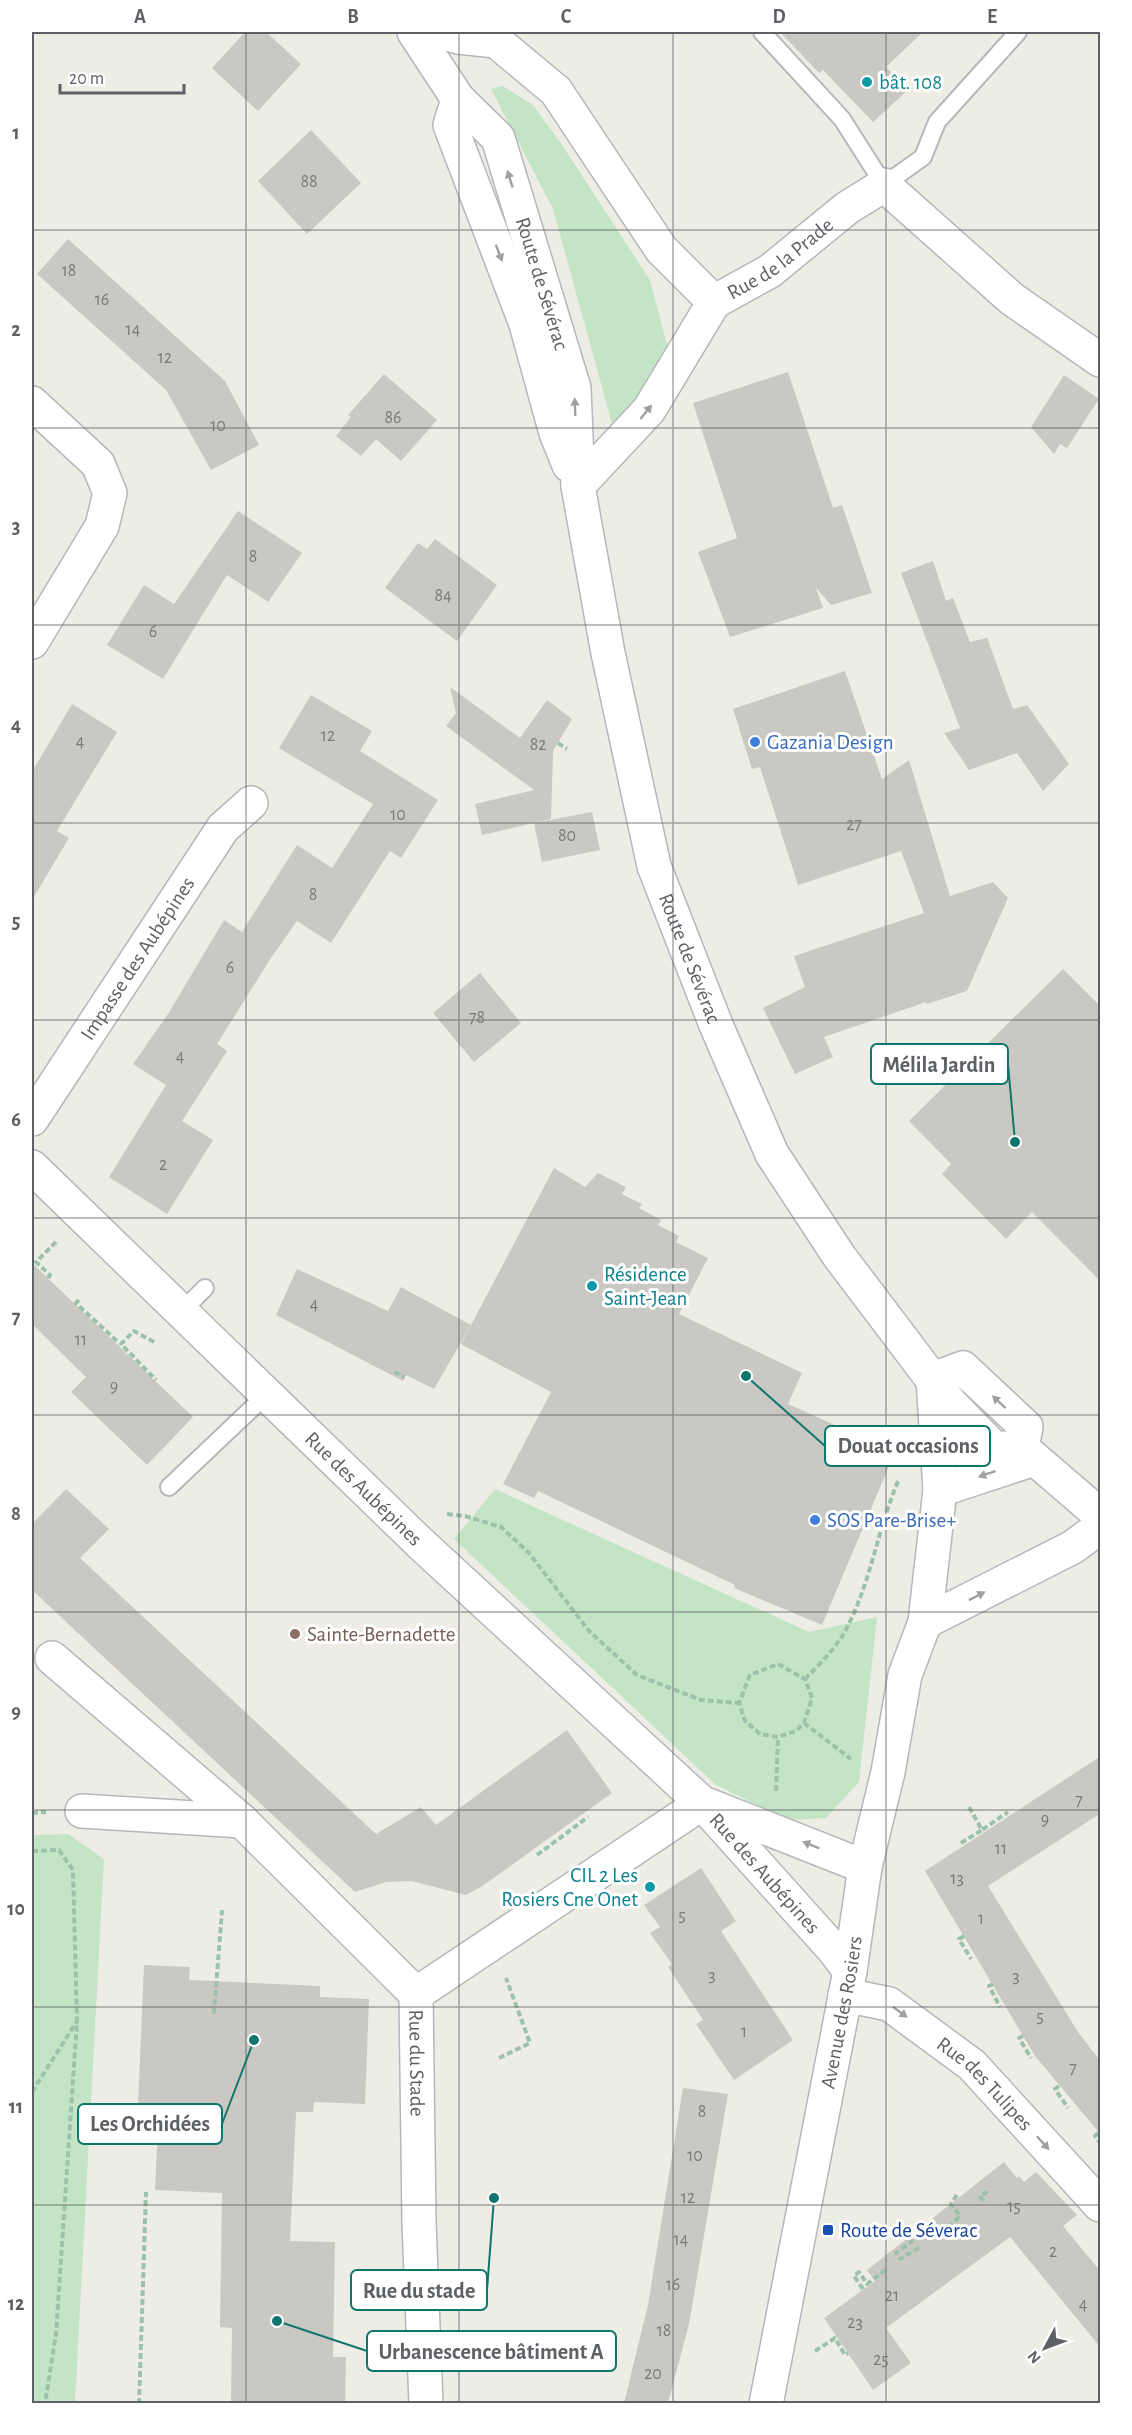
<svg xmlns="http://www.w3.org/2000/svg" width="1132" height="2435" viewBox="0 0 1132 2435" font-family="'Alegreya Sans',sans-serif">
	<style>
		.green { fill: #c4e4c6 }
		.building { fill: #cac8c2 }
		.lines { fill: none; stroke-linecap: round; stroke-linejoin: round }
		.lane-casing { stroke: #b5b7bb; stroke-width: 20 }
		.street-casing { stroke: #b5b7bb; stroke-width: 36 }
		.secondary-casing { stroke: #b4b7bc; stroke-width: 36 }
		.path { stroke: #9cc2aa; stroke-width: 4; stroke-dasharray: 6 3; stroke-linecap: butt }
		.lane { stroke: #fff; stroke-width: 16 }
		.street { stroke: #fff; stroke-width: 33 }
		.secondary { stroke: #fff; stroke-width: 33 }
		.oneway { fill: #9ea0a3 }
		.grid { fill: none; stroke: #5d6065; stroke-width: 1.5; stroke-opacity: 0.55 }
		.culture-dot { fill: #0f9aa8; stroke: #fff; stroke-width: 2 }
		.shop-dot { fill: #3f7fe0; stroke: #fff; stroke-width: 2 }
		.education-dot { fill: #8d6e63; stroke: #fff; stroke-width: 2 }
		.transit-dot { fill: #1a4fb4; stroke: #fff; stroke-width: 2 }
		.labels { text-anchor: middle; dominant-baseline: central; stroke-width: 6; stroke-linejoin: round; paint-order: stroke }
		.number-label { font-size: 18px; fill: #787a7c }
		.culture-label { font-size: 21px; fill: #0d838f; stroke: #fff; text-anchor: start }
		.street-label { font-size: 21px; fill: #5d6065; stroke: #fff }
		.shop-label { font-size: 21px; fill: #366cbe; stroke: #fff; text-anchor: start }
		.education-label { font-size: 21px; fill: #785e54; stroke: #fff; text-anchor: start }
		.transit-label { font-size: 21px; fill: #164399; stroke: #fff; text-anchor: start }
		.leader { fill: none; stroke: #0f766e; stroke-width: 2 }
		.callout-dot { fill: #0f766e; stroke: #fff; stroke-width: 2 }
		.callout { fill: #fff; stroke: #0f766e; stroke-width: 2 }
		.callout-label { font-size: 22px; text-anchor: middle; font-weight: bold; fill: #5d6065 }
		.neatline { fill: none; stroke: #5d6065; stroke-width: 2 }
		.grid-label { font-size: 20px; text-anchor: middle; font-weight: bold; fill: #5d6065 }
	</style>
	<rect width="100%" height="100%" fill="#eeede5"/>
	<g class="green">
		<polygon points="503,86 533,105 562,145 650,280 668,349 614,431 553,209 491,89"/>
		<polygon points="495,1489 809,1632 877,1617 859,1782 826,1818 788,1820 716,1785 454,1539"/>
		<polygon points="68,1834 104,1859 75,2403 32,2403 32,1835"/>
	</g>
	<g class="building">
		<polygon points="245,32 266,32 301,64 258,111 212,68"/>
		<polygon points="780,32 923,32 886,67 908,90 873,122 823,70 819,73"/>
		<polygon points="311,130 361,183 307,234 258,181"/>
		<polygon points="68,239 225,381 259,445 211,470 166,390 37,274"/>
		<polygon points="788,372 833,508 842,505 872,593 831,605 816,588 823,608 730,637 698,552 737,538 693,403"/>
		<polygon points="384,374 437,420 401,461 376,439 361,456 336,436 351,417 348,415"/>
		<polygon points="1064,375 1099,399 1067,448 1060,444 1054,454 1031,427"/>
		<polygon points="238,511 302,553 268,602 227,575 163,679 107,645 144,585 174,604"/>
		<polygon points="435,539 497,585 457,641 385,588 418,543 427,549"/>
		<polygon points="933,561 946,601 953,598 970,642 987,638 1013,709 1027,705 1069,764 1043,791 1017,753 969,770 944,733 960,728 901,573"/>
		<polygon points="845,671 882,779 909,760 950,896 993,882 1008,898 967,991 927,1004 926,1002 824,1037 833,1057 795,1074 763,1008 805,987 794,956 924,913 901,851 798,885 760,767 752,769 733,709"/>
		<polygon points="450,687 520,738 547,700 572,719 553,751 551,819 482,835 475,804 534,790 446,726 456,713"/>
		<polygon points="311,695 372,731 360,751 438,800 401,858 390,851 331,943 297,921 271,958 217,1044 227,1051 182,1121 213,1140 167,1214 109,1177 166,1085 133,1064 168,1014 224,920 242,932 297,845 332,868 373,804 279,748"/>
		<polygon points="72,704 117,732 57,831 69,838 32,900 32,772"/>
		<polygon points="592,812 600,850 542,862 534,823"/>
		<polygon points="1063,969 1101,1007 1101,1282 1032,1212 1006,1239 942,1174 951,1164 909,1121"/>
		<polygon points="480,973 521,1023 474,1062 433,1013"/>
		<polygon points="554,1168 585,1187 598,1173 626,1187 622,1194 642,1204 639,1208 661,1220 658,1225 679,1236 676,1242 708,1258 679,1314 802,1373 788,1404 895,1452 822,1625 734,1588 735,1585 538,1491 534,1498 503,1484 551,1392 461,1344"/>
		<polygon points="32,1263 193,1417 147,1465 71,1392 86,1377 32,1324"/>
		<polygon points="297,1269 388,1311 401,1287 471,1325 434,1389 406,1375 403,1381 276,1315"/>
		<polygon points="66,1489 109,1529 80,1558 376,1834 421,1807 436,1825 567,1730 612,1793 481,1887 466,1895 411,1881 386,1882 355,1892 32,1590 32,1524"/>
		<polygon points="1101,1756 1101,1813 988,1886 1078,2032 1101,2062 1101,2135 1035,2056 925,1871"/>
		<polygon points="701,1868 736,1921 721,1931 793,2040 734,2080 696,2024 703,2020 668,1967 672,1964 650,1933 660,1927 644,1905"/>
		<polygon points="144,1965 190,1967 189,1980 320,1986 320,1997 369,1999 365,2104 314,2102 313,2112 296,2112 290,2241 335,2242 333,2357 346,2357 345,2403 231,2403 232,2328 220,2327 222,2193 155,2190 159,2105 138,2104"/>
		<polygon points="683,2088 728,2094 689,2324 668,2403 624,2403 648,2305"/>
		<polygon points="1004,2162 1017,2178 1019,2176 1024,2182 1036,2172 1077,2215 1063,2226 1101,2272 1101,2348 1010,2237 886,2328 911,2363 873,2390 824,2318 875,2281 867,2270"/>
	</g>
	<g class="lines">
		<g class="lane-casing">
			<g id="lane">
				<polyline points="762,32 842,119 884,185 923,157 937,122 1018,32"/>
				<polyline points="180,1313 205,1288"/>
				<polyline points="169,1487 266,1395"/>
			</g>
		</g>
		<g class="street-casing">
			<g id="street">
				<path id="s1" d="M441,32L458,37L496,41L556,91L661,249L714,302L770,271L847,208L884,185L1012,299L1100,360"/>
				<polyline points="32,403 98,464 110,493 102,526 32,642"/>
				<polyline points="578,486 649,410 714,302"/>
				<path id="s2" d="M32,1119L223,828L251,803"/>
				<path id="s3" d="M32,1167L420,1543L702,1803L834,1950L850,1971"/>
				<polyline points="940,1490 1034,1459"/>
				<polyline points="925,1622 1073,1547 1100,1527"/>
				<polyline points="52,1658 242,1821 416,1994"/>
				<polyline points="708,1805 865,1867"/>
				<polyline points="82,1811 242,1821"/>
				<path id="s4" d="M416,1994L419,2222L426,2404"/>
				<polyline points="416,1994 702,1803"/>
				<path id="s5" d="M845,1995L889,2004L972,2065L1100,2205"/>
				<path id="s6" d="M766,2404L850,1971L865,1867L888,1772L905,1675L925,1622L940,1490L933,1379"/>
			</g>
		</g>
		<g class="secondary-casing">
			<g id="secondary">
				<path id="s7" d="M414,32L458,99L498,138L574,388L578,486L608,653L654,866L716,1025L772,1154L839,1256L951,1404L994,1448H1022L1100,1515"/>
				<polyline points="458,99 450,125 526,324 556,433 569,465"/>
				<polyline points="933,1379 963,1368 1026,1427 1022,1448"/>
			</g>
		</g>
		<g class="path">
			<polyline points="558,743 567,749"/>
			<polyline points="48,1278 50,1275 36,1262 56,1242"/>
			<polyline points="79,1300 76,1303 79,1306 118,1342"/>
			<polyline points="154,1342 134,1331 121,1344 156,1380"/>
			<polyline points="394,1372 405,1377"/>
			<polyline points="447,1514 465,1516 501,1527 529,1553 589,1631 637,1675 701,1700 739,1703"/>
			<polygon points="778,1664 805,1679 812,1698 804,1723 796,1731 778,1737 760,1734 745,1721 739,1703 750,1675"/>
			<path d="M805,1679C818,1666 835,1649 844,1633C871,1585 877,1529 899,1479"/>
			<polyline points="804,1723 851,1759"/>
			<polyline points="776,1791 778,1737"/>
			<polyline points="969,1807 982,1830 1008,1812"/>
			<polyline points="32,1813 46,1812"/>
			<polyline points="961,1843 982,1830"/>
			<polyline points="32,1851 59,1850 73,1870 77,2021 56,2334 45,2404"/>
			<polyline points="537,1855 588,1817"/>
			<polyline points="964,1936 959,1939 971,1959"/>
			<polyline points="993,1984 989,1986 1000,2007"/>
			<polyline points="214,2014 222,1910"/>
			<polyline points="1023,2036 1019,2038 1031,2058"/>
			<polyline points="499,2058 530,2043 506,1978"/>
			<polyline points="1059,2086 1055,2089 1068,2108"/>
			<polyline points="32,2092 77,2021"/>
			<polyline points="1098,2133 1095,2136 1100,2143"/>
			<polyline points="984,2201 980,2197 988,2191"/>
			<polyline points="948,2227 960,2216 951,2204 958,2193"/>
			<polyline points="919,2248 900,2259 896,2253 930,2228"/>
			<polyline points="863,2289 854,2276 859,2272 867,2284 888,2268"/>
			<polyline points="815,2351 835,2338 845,2355 848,2353"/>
			<polyline points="139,2404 146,2192"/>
		</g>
		<use href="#lane" class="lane"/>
		<use href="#street" class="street"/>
		<use href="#secondary" class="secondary"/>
	</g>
	<defs><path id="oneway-solid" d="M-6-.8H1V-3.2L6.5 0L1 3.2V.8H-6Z" transform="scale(1.5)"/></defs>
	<g class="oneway">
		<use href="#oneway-solid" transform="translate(510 179) rotate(-107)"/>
		<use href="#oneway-solid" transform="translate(499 253) rotate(69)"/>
		<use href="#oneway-solid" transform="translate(575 407) rotate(-92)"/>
		<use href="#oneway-solid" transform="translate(646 412) rotate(-51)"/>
		<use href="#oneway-solid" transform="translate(999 1402) rotate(-137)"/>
		<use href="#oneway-solid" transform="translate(987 1474) rotate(161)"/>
		<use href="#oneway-solid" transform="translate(977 1596) rotate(-27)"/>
		<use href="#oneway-solid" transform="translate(811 1845) rotate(-158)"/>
		<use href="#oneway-solid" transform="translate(900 2012) rotate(36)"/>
		<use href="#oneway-solid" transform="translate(1043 2143) rotate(48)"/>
	</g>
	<path class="grid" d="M246,32V2404M459,32V2404M673,32V2404M886,32V2404M32,230H1100M32,428H1100M32,625H1100M32,823H1100M32,1020H1100M32,1218H1100M32,1415H1100M32,1612H1100M32,1810H1100M32,2007H1100M32,2205H1100"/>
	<g class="culture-dot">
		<circle cx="867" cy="82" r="6"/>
		<circle cx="592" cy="1286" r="6"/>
		<circle cx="650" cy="1887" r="6"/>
	</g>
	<g class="shop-dot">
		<circle cx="755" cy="742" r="6"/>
		<circle cx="815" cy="1520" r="6"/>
	</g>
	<circle class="education-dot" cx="295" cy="1634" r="6"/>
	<rect class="transit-dot" x="822" y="2224" width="12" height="12" rx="3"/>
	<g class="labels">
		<g class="number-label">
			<text x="309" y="182">88</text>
			<text x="69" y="271">18</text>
			<text x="102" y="300">16</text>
			<text x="133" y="330">14</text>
			<text x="165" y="358">12</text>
			<text x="393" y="418">86</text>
			<text x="218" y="426">10</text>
			<text x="253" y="557">8</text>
			<text x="443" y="596">84</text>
			<text x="153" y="632">6</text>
			<text x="328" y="736">12</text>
			<text x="80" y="742">4</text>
			<text x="538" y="745">82</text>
			<text x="398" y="815">10</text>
			<text x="854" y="825">27</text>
			<text x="567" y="836">80</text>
			<text x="313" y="895">8</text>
			<text x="230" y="968">6</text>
			<text x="477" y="1018">78</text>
			<text x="180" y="1057">4</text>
			<text x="163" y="1165">2</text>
			<text x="314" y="1305">4</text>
			<text x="81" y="1340">11</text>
			<text x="114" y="1387">9</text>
			<text x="1079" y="1801">7</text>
			<text x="1045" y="1820">9</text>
			<text x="1001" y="1849">11</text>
			<text x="957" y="1879">13</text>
			<text x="682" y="1916">5</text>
			<text x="981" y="1919">1</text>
			<text x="712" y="1976">3</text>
			<text x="1016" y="1977">3</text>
			<text x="1040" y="2017">5</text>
			<text x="744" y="2032">1</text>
			<text x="1073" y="2069">7</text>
			<text x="702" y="2112">8</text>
			<text x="695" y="2156">10</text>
			<text x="688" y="2198">12</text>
			<text x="1014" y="2207">15</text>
			<text x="681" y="2240">14</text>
			<text x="1053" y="2252">2</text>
			<text x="673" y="2285">16</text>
			<text x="892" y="2296">21</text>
			<text x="1083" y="2305">4</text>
			<text x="855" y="2323">23</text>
			<text x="664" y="2331">18</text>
			<text x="881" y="2360">25</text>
			<text x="653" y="2374">20</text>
		</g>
		<g class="culture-label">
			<text x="879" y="82">bât. 108</text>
			<text x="604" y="1274">Résidence<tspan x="604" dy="24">Saint-Jean</tspan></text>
			<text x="638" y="1875" text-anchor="end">CIL 2 Les<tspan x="638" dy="24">Rosiers Cne Onet</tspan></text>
		</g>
		<g class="street-label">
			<text stroke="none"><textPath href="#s1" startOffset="478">Rue de la Prade</textPath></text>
			<text stroke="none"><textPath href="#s7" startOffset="288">Route de Sévérac</textPath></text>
			<text stroke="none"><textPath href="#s2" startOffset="192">Impasse des Aubépines</textPath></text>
			<text stroke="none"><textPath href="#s7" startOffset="982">Route de Sévérac</textPath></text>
			<text stroke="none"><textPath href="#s3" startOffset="462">Rue des Aubépines</textPath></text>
			<text stroke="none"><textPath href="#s3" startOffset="1018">Rue des Aubépines</textPath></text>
			<text stroke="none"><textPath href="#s6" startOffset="399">Avenue des Rosiers</textPath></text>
			<text stroke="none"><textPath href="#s4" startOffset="69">Rue du Stade</textPath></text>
			<text stroke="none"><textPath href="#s5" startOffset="170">Rue des Tulipes</textPath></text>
		</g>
		<g class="shop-label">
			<text x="767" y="742">Gazania Design</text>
			<text x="827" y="1520">SOS Pare-Brise+</text>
		</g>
		<g class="education-label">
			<text x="307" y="1634">Sainte-Bernadette</text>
		</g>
		<g class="transit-label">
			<text x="840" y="2230">Route de Séverac</text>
		</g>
	</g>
	<path class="leader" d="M1015 1142L1008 1064M746 1376L825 1446M254 2040L222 2124M494 2198L487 2290M277 2321L367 2351"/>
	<g class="callout-dot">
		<circle cx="1015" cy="1142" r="6"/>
		<circle cx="746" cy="1376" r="6"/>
		<circle cx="254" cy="2040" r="6"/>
		<circle cx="494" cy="2198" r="6"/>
		<circle cx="277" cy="2321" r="6"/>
	</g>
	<g class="callout">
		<rect x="871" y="1044" width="137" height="40" rx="6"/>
		<rect x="825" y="1426" width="165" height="40" rx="6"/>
		<rect x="78" y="2104" width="144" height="40" rx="6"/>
		<rect x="351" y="2270" width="136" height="40" rx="6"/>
		<rect x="367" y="2331" width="249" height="40" rx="6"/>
	</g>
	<g class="callout-label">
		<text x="939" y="1072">Mélila Jardin</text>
		<text x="908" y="1453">Douat occasions</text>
		<text x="150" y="2131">Les Orchidées</text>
		<text x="419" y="2298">Rue du stade</text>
		<text x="491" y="2359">Urbanescence bâtiment A</text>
	</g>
	<rect width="1132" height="2435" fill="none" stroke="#ffffff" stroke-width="66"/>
	<g transform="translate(1045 2348) rotate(229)" stroke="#ffffff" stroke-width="4.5" paint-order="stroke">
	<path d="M0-4.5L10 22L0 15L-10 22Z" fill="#5d6065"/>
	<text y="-9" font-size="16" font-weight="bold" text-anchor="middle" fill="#5d6065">N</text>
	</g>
	<path d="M60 84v9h124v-9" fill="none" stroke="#5d6065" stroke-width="3"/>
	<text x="69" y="84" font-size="18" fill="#5d6065" stroke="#ffffff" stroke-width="4.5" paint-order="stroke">20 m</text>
	<rect x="33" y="33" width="1066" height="2369" class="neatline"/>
	<g class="grid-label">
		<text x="140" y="23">A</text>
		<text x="353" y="23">B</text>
		<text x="566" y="23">C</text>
		<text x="779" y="23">D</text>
		<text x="992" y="23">E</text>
		<text x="16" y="139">1</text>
		<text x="16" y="336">2</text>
		<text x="16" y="533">3</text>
		<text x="16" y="731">4</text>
		<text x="16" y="928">5</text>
		<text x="16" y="1126">6</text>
		<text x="16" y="1323">7</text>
		<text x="16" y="1520">8</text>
		<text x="16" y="1718">9</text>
		<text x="16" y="1915">10</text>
		<text x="16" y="2113">11</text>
		<text x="16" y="2310">12</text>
	</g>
</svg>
